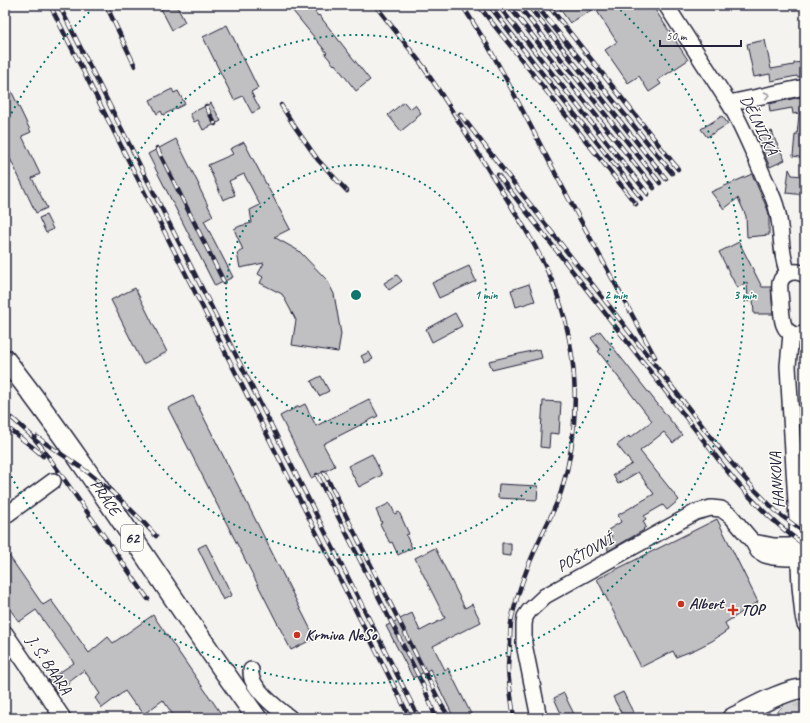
<svg xmlns="http://www.w3.org/2000/svg" width="810" height="723" viewBox="0 0 810 723" font-family="Caveat,sans-serif">
	<style>
		.park { fill: url(#park-tufts); stroke: #7c7b88 }
		.building { fill: #c0bfc2; stroke: #22223b }
		.lines { fill: none; stroke-linecap: round; stroke-linejoin: round }
		.minor-casing { stroke: #22223b; stroke-width: 18 }
		.major-casing { stroke: #22223b; stroke-width: 22 }
		.minor { stroke: #fdfcf7; stroke-width: 15 }
		.major { stroke: #fdfcf7; stroke-width: 19 }
		.rail-casing { stroke: #22223b; stroke-width: 4.5 }
		.rail { stroke: #fdfcf7; stroke-width: 3; stroke-dasharray: 9; stroke-linecap: butt }
		.oneway { stroke: #9a9aa2 }
		.ring { fill: none; stroke: #0f766e; stroke-width: 2; stroke-dasharray: 2 4 }
		.poi-dot { fill: #c8321e; stroke: #fdfcf7; stroke-width: 1.5 }
		.labels { text-anchor: middle; dominant-baseline: central; stroke-width: 3; stroke-linejoin: round; paint-order: stroke }
		.shield { fill: #fdfcf7; stroke: #646373; stroke-width: 1 }
		.shield-label { font-size: 15px; font-weight: bold; fill: #22223b }
		.street-label { font-size: 16px; fill: #22223b; stroke: #fdfcf7 }
		.poi-label { font-size: 16px; font-weight: bold; fill: #22223b; stroke: #fdfcf7; text-anchor: start }
		.centre { fill: #0f766e; stroke: #fdfcf7; stroke-width: 2 }
		.ring-label { font-size: 12px; text-anchor: middle; font-weight: bold; fill: #0f766e; stroke: #fdfcf7; stroke-width: 3; stroke-linejoin: round; paint-order: stroke }
	</style>
	<defs>
		<pattern id="park-tufts" width="24" height="20" patternUnits="userSpaceOnUse"><rect width="24" height="20" fill="#d5d4d5"/><path d="M3 7l-1-3M5 7V3M7 7l1-3M15 17l-1-3M17 17v-4M19 17l1-3" fill="none" stroke="#b7b6b8"/></pattern>
	</defs>
	<rect width="100%" height="100%" fill="#f4f3ef"/>
	<filter id="ink" filterUnits="userSpaceOnUse"><feTurbulence type="fractalNoise" baseFrequency=".025" numOctaves="2"/><feDisplacementMap in="SourceGraphic" scale="8" xChannelSelector="R" yChannelSelector="G"/><feConvolveMatrix kernelMatrix="1 2 1 2 8 2 1 2 1" color-interpolation-filters="sRGB"/></filter>
	<g filter="url(#ink)">
		<polygon class="park" points="805,695 805,718 771,718 793,696"/>
		<g class="building">
			<polygon points="159,5 176,5 185,22 172,30"/>
			<polygon points="288,5 310,5 318,16 319,15 370,80 356,91 335,64 334,65 325,54 327,53"/>
			<polygon points="557,5 652,5 688,60 658,80 661,84 649,92 639,76 628,83 605,50 617,42 595,8 570,23"/>
			<polygon points="227,25 258,88 251,92 260,109 252,113 243,96 234,100 203,37"/>
			<polygon points="765,40 771,69 794,65 794,63 803,62 805,76 797,77 797,76 771,81 770,74 754,77 747,44"/>
			<polygon points="5,78 31,132 22,136 40,174 32,178 47,208 36,213 5,148"/>
			<polygon points="172,89 174,93 178,91 185,104 163,115 161,111 157,114 150,100"/>
			<polygon points="805,96 805,112 793,114 792,108 770,112 769,104"/>
			<polygon points="404,102 410,109 415,105 421,113 416,117 417,118 401,131 388,115"/>
			<polygon points="211,103 221,121 203,130 198,120 194,122 190,114"/>
			<polygon points="799,114 805,114 805,158 793,156 795,135 797,135"/>
			<polygon points="722,116 728,124 707,137 701,129"/>
			<polygon points="772,131 775,139 775,140 785,160 770,167 757,138"/>
			<polygon points="176,139 199,185 198,185 213,216 204,221 233,277 215,286 148,154"/>
			<polygon points="244,142 290,229 274,237 299,251 327,280 334,294 341,334 338,352 292,345 296,320 282,294 260,283 263,277 258,274 264,263 240,268 237,253 243,250 234,229 240,226 252,223 250,210 260,205 244,174 229,181 235,195 223,200 208,165 233,154 230,149"/>
			<polygon points="789,169 792,175 803,176 803,178 805,179 805,195 786,193"/>
			<polygon points="752,174 767,208 769,214 769,235 747,237 746,216 738,198 724,209 711,192"/>
			<polygon points="46,215 53,229 46,233 39,218"/>
			<polygon points="739,242 762,287 771,287 773,314 754,314 753,299 748,302 747,282 737,288 719,252"/>
			<polygon points="469,266 476,281 439,298 432,283"/>
			<polygon points="397,275 402,281 389,290 384,283"/>
			<polygon points="529,284 535,301 516,307 511,290"/>
			<polygon points="135,288 167,352 143,364 111,300"/>
			<polygon points="455,313 462,326 432,342 426,329"/>
			<polygon points="600,331 682,435 673,443 664,432 640,451 679,500 667,510 663,505 644,516 646,519 643,521 646,527 643,529 644,530 608,551 607,540 612,537 608,530 621,522 618,515 654,494 638,472 618,484 613,475 632,464 617,445 629,436 630,438 652,421 598,351 600,350 591,338"/>
			<polygon points="540,349 542,358 492,370 489,361"/>
			<polygon points="369,352 373,359 365,363 361,356"/>
			<polygon points="321,376 329,391 319,396 311,381"/>
			<polygon points="193,396 315,638 291,650 168,408"/>
			<polygon points="369,399 378,416 323,444 335,466 311,478 280,416 299,406 299,407 305,404 316,426"/>
			<polygon points="543,401 561,402 559,434 550,433 549,448 540,447"/>
			<polygon points="372,454 382,475 359,487 348,466"/>
			<polygon points="499,484 538,486 537,500 498,498"/>
			<polygon points="390,503 395,514 399,512 409,534 406,535 412,548 398,555 392,542 390,543 380,524 382,523 376,510"/>
			<polygon points="717,519 758,602 725,623 728,630 712,641 694,650 676,657 673,651 641,667 597,579"/>
			<polygon points="502,543 511,543 511,556 502,555"/>
			<polygon points="206,544 232,595 223,600 198,548"/>
			<polygon points="435,548 465,608 472,604 481,622 433,646 445,670 448,668 473,718 454,718 430,669 413,678 386,626 412,613 420,631 445,618 415,558"/>
			<polygon points="5,550 43,605 51,600 89,653 108,637 113,643 153,615 224,718 175,718 163,700 144,714 136,704 135,705 125,691 102,708 95,698 100,694 84,670 69,681 70,683 56,692 48,680 74,663 36,610 19,622 5,602"/>
			<polygon points="623,692 636,718 624,718 613,697"/>
			<polygon points="564,693 568,702 576,718 563,718 554,698"/>
		</g>
		<g class="lines">
			<g class="minor-casing">
				<g id="minor">
					<path d="M666,5L729,103C742,125 752,149 762,173C767,185 774,197 777,210C783,231 779,251 788,273"/>
					<polyline points="729,103 805,87"/>
					<path d="M805,275C796,269 783,272 780,283C779,290 781,298 781,305C782,315 781,330 793,334C797,336 801,335 805,333"/>
					<polyline points="791,334 788,366 797,520 800,586 803,616 805,624"/>
					<polyline points="5,516 53,481"/>
					<polyline points="753,542 774,546 798,546"/>
					<polyline points="5,633 63,718"/>
					<path d="M251,670C251,673 251,676 252,679C258,694 278,709 290,718"/>
					<polyline points="539,718 524,644 524,625 525,617 529,611 545,596 696,512 711,508 721,509 731,516 753,542 758,551 765,555 773,557 787,558 799,558"/>
				</g>
			</g>
			<g class="major-casing">
				<g id="major">
					<path id="s1" d="M5,359C95,474 171,600 257,718"/>
					<path d="M732,718C748,710 789,687 805,689"/>
				</g>
			</g>
			<use href="#minor" class="minor"/>
			<use href="#major" class="major"/>
			<g class="rail-casing">
				<g id="rail">
					<polyline points="50,5 410,718"/>
					<polyline points="59,5 419,718"/>
					<polyline points="106,5 135,66"/>
					<polyline points="375,5 427,71"/>
					<polyline points="462,5 488,46 503,73 563,188 655,357"/>
					<polyline points="478,5 636,204"/>
					<polyline points="489,5 541,72 642,199"/>
					<polyline points="498,5 547,67 648,194"/>
					<polyline points="508,5 654,188"/>
					<polyline points="518,5 660,183"/>
					<polyline points="528,5 666,179"/>
					<polyline points="536,5 672,173"/>
					<polyline points="548,5 678,169"/>
					<path d="M423,67C447,101 468,136 489,171C512,207 535,242 552,281C579,346 582,425 561,492C554,512 543,531 535,550C526,570 518,592 513,613C510,623 510,634 510,644C509,653 508,661 508,669C509,685 512,702 514,718"/>
					<polyline points="281,105 295,127 318,160 347,191"/>
					<polyline points="206,106 215,124"/>
					<polyline points="460,114 728,459 754,489 779,514 805,533"/>
					<polyline points="157,148 224,282"/>
					<path d="M498,175L732,477C754,502 777,527 805,545"/>
					<polyline points="12,418 33,437 43,449 148,599"/>
					<polyline points="5,426 35,449 43,456"/>
					<path d="M37,437C54,450 73,461 90,474C114,493 136,513 156,536"/>
					<polyline points="324,472 442,706 450,718"/>
					<polyline points="317,475 423,685 436,718"/>
				</g>
			</g>
			<use href="#rail" class="rail"/>
		</g>
		<defs><path id="oneway-chevron" d="M-2-3.5L2.5 0L-2 3.5" fill="none" stroke-width="1.6" stroke-linecap="round" stroke-linejoin="round"/></defs>
		<use class="oneway" href="#oneway-chevron" transform="translate(767 95) rotate(-12)"/>
	</g>
	<g class="ring">
		<circle cx="356" cy="295" r="130"/>
		<circle cx="356" cy="295" r="260"/>
		<path d="M6 124A389 389 0 0 1 96 6M616 6A389 389 0 1 1 6 466"/>
	</g>
	<g class="poi-dot">
		<circle cx="681" cy="604" r="4"/>
		<path d="M731 604h4v4h4v4h-4v4h-4v-4h-4v-4h4z"/>
		<circle cx="297" cy="635" r="4"/>
	</g>
	<g class="labels">
		<rect class="shield" x="121" y="525" width="22" height="26" rx="3"/>
		<g class="shield-label">
			<text x="132" y="538">62</text>
		</g>
		<g class="street-label">
			<text transform="translate(759 125) rotate(64)">DĚLNICKÁ</text>
			<text transform="translate(777 480) rotate(-94)">HANKOVA</text>
			<text stroke="none"><textPath href="#s1" startOffset="171">PRÁCE</textPath></text>
			<text transform="translate(585 553) rotate(-29)">POŠTOVNÍ</text>
			<text transform="translate(49 665) rotate(56)">J. Š. BAARA</text>
		</g>
		<g class="poi-label">
			<text x="689" y="604">Albert</text>
			<text x="741" y="610">TOP</text>
			<text x="305" y="635">Krmiva NeSo</text>
		</g>
	</g>
	<circle cx="356" cy="295" r="6" class="centre"/>
	<g class="ring-label">
		<text x="486" y="299">1 min</text>
		<text x="616" y="299">2 min</text>
		<text x="745" y="299">3 min</text>
	</g>
	<rect width="810" height="723" fill="none" stroke="#fdfcf7" stroke-width="20"/>
	<rect x="10" y="10" width="790" height="703" fill="none" stroke="#22223b" stroke-width="1.5" filter="url(#ink)"/>
	<path d="M660 40v6h81v-6" fill="none" stroke="#22223b" stroke-width="2"/>
	<text x="666" y="40" font-size="12" fill="#22223b" stroke="#fdfcf7" stroke-width="3" paint-order="stroke">50 m</text>
</svg>
